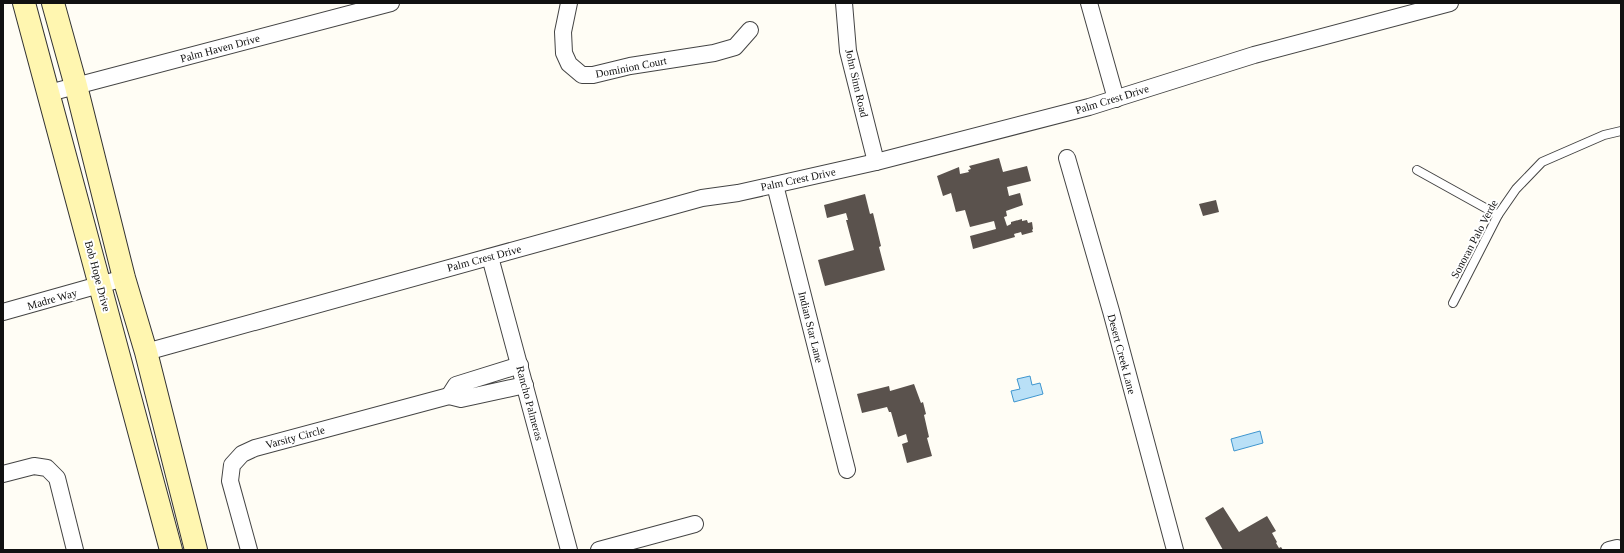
<svg xmlns="http://www.w3.org/2000/svg" width="1624" height="553" viewBox="0 0 1624 553" font-family="'Times New Roman',serif">
	<style>
		.water { fill: #b9e0f7; stroke: #3f96cf }
		.building { fill: #5a524d }
		.lines { fill: none; stroke-linecap: round; stroke-linejoin: round }
		.service-casing { stroke: #444; stroke-width: 10 }
		.minor-casing { stroke: #444; stroke-width: 18 }
		.secondary-casing { stroke: #333; stroke-width: 24 }
		.service { stroke: #fff; stroke-width: 8 }
		.minor { stroke: #fff; stroke-width: 16 }
		.secondary { stroke: #fff6b0; stroke-width: 22 }
		.labels { text-anchor: middle; dominant-baseline: central; stroke-width: 4; stroke-linejoin: round; paint-order: stroke }
		.street-label { font-size: 11px; fill: #111; stroke: #fff }
	</style>
	<rect width="100%" height="100%" fill="#fffdf5"/>
	<g class="water">
		<polygon points="1030,376 1032,385 1040,383 1043,394 1014,402 1011,391 1020,389 1017,379"/>
		<polygon points="1260,431 1263,443 1234,451 1231,439"/>
	</g>
	<g class="building">
		<polygon points="999,158 1003,172 1027,166 1031,181 1007,187 1009,196 1020,193 1023,205 1006,211 1007,216 1004,217 1007,226 1011,224 1011,222 1022,219 1022,221 1027,220 1028,223 1032,222 1033,229 1032,230 1033,232 1022,235 1021,232 1014,234 1015,237 973,249 970,236 996,229 994,221 970,227 965,210 956,212 951,193 943,196 937,176 959,167 960,174 969,172 968,170 971,169 969,166"/>
		<polygon points="865,194 870,214 873,213 881,246 879,247 885,270 825,286 818,260 854,250 846,220 848,220 846,213 827,218 824,205"/>
		<polygon points="1216,200 1219,212 1203,216 1199,204"/>
		<polygon points="914,384 921,403 923,402 926,414 924,415 929,437 927,438 932,456 907,463 902,444 908,442 906,434 898,437 891,412 889,412 887,407 862,413 857,394 889,386 890,391"/>
		<polygon points="1223,507 1239,532 1267,516 1276,531 1272,533 1277,542 1276,543 1279,548 1281,547 1283,550 1223,550 1205,518"/>
	</g>
	<g class="lines">
		<g class="service-casing">
			<g id="service">
				<polyline points="1417,170 1498,215"/>
				<polyline points="1453,303 1498,215 1516,189 1542,162 1604,135 1621,131"/>
			</g>
		</g>
		<g class="minor-casing">
			<g id="minor">
				<polyline points="569,3 563,32 564,53 569,64 582,75 593,75 630,66 714,53 735,47 750,30"/>
				<polyline points="844,3 848,51 876,162"/>
				<polyline points="1089,3 1116,99"/>
				<polyline points="49,93 391,3"/>
				<polyline points="1067,158 1111,311 1175,550"/>
				<polyline points="775,185 847,470"/>
				<polyline points="490,257 569,550"/>
				<polyline points="3,312 124,278"/>
				<polyline points="146,352 702,198 738,193 876,162 1089,107 1254,55 1450,3"/>
				<polyline points="520,365 456,385 449,396 461,399 525,385"/>
				<polyline points="3,474 34,466 47,468 57,478 75,550"/>
				<polyline points="249,550 230,481 232,465 242,454 255,448 449,396"/>
				<polyline points="599,550 695,524"/>
				<polyline points="1609,550 1617,548"/>
			</g>
		</g>
		<g class="secondary-casing">
			<g id="secondary">
				<polyline points="24,3 171,550"/>
				<polyline points="53,3 76,86 124,278 146,352 196,550"/>
			</g>
		</g>
		<use href="#service" class="service"/>
		<use href="#minor" class="minor"/>
		<use href="#secondary" class="secondary"/>
	</g>
	<g class="labels">
		<g class="street-label">
			<text transform="translate(220 48) rotate(-15)">Palm Haven Drive</text>
			<text transform="translate(631 67) rotate(-11)">Dominion Court</text>
			<text transform="translate(857 83) rotate(77)">John Sinn Road</text>
			<text transform="translate(1112 99) rotate(-17)">Palm Crest Drive</text>
			<text transform="translate(798 179) rotate(-12)">Palm Crest Drive</text>
			<text transform="translate(1474 239) rotate(-62)">Sonoran Palo Verde</text>
			<text transform="translate(484 258) rotate(-15)">Palm Crest Drive</text>
			<text transform="translate(98 276) rotate(75)">Bob Hope Drive</text>
			<text transform="translate(52 299) rotate(-16)">Madre Way</text>
			<text transform="translate(811 327) rotate(76)">Indian Star Lane</text>
			<text transform="translate(1122 354) rotate(75)">Desert Creek Lane</text>
			<text transform="translate(530 403) rotate(75)">Rancho Palmeras</text>
			<text transform="translate(295 437) rotate(-15)">Varsity Circle</text>
		</g>
	</g>
	<rect width="1624" height="553" fill="none" stroke="#111111" stroke-width="8"/>
</svg>
